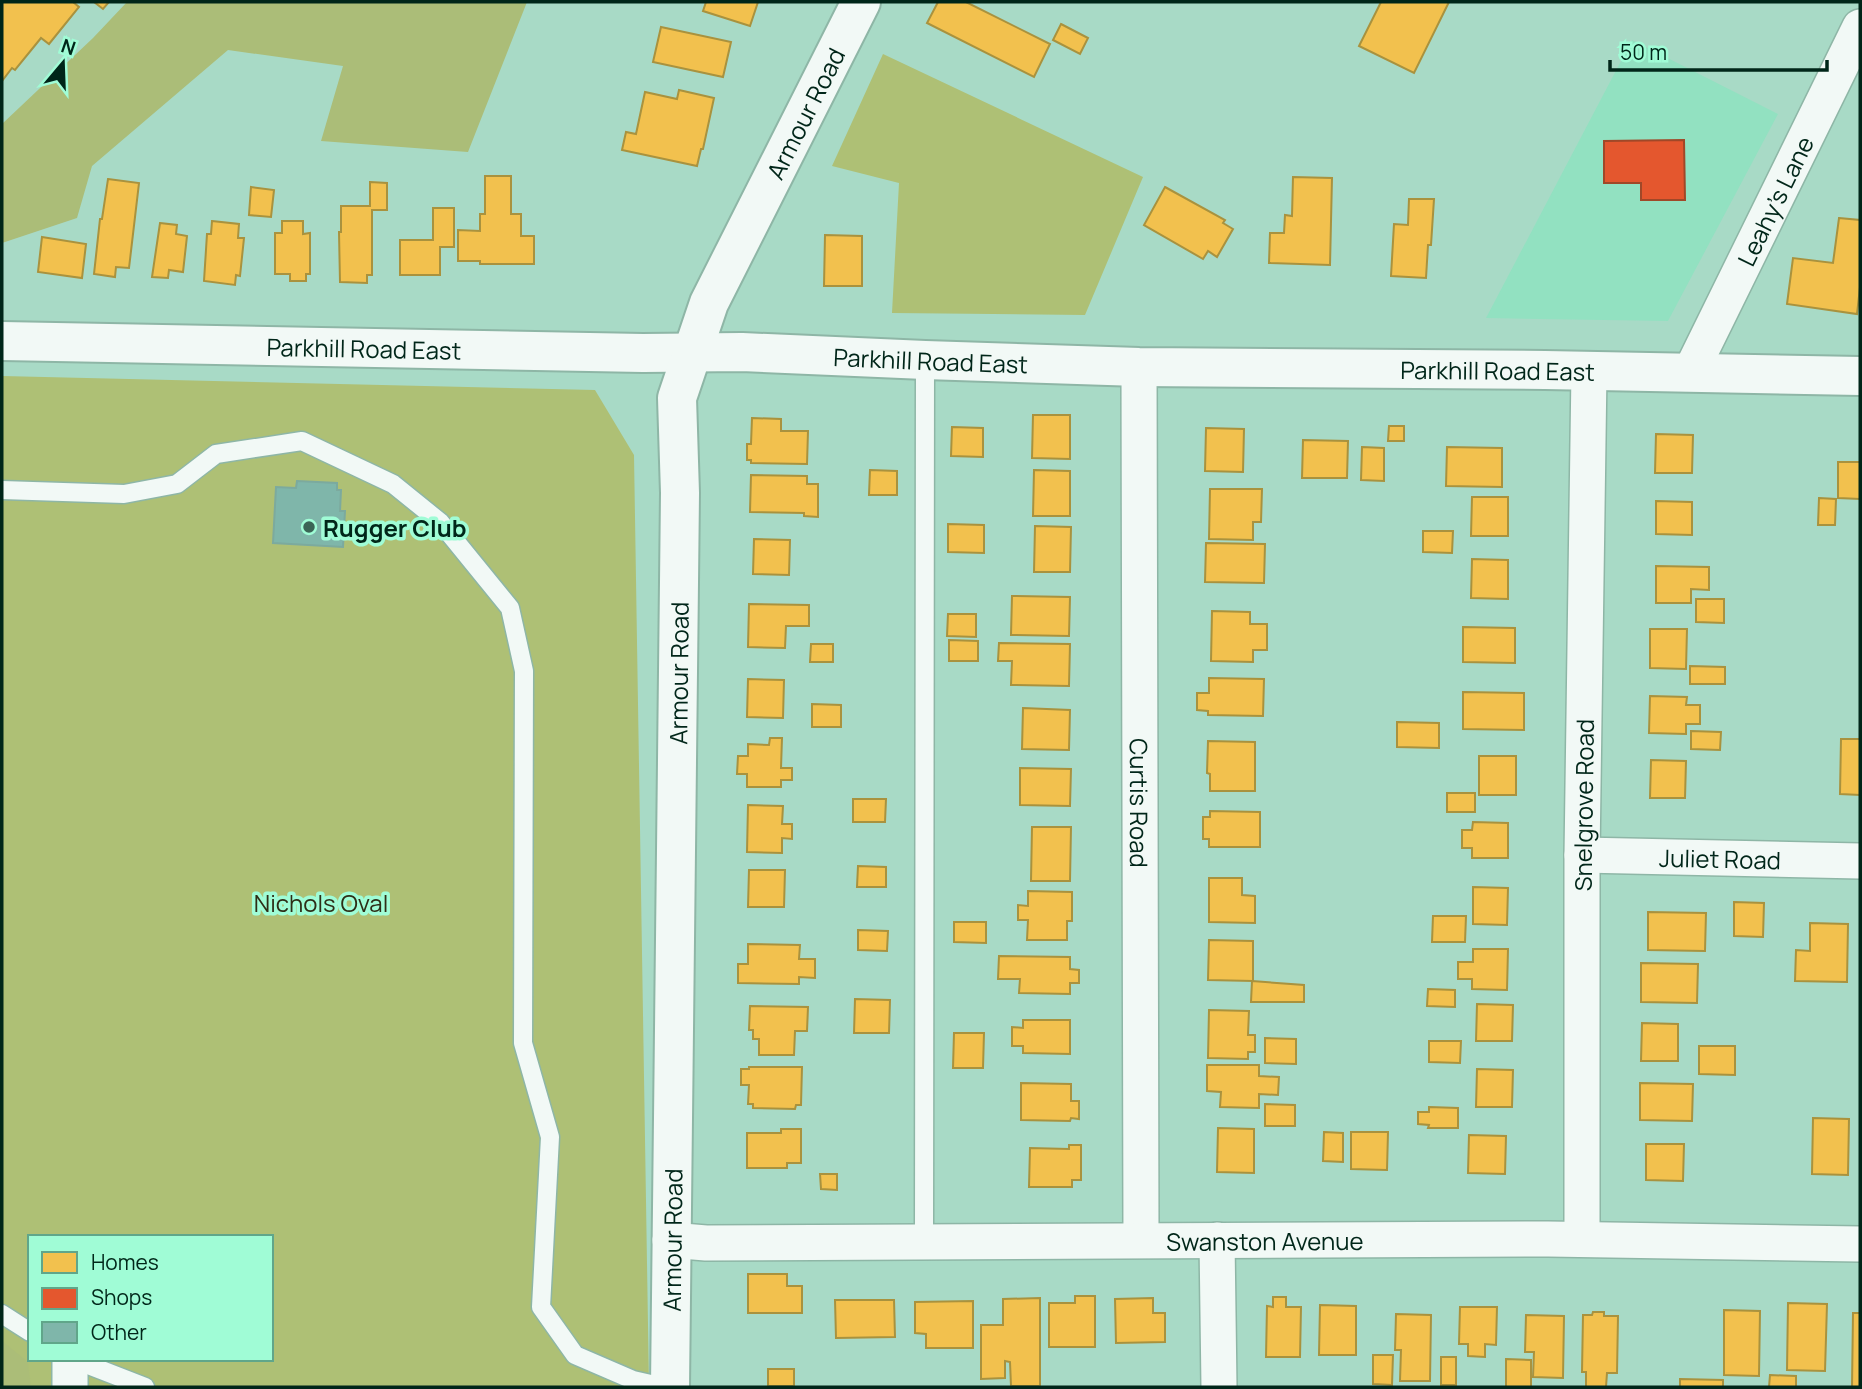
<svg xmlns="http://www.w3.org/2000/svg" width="1862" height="1389" viewBox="0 0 1862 1389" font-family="Manrope,sans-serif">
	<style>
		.built { fill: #92e1c1 }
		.green { fill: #aec075; fill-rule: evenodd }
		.forest { fill: #abbd78 }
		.homes { fill: #f2c14e; stroke: #a9923e; stroke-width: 2 }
		.shops { fill: #e4572e; stroke: #a04828; stroke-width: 2 }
		.building { fill: #7fb6aa; stroke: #7caa9e; stroke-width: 2 }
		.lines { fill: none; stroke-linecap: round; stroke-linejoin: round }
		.service-casing { stroke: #8eb6a6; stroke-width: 21 }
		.minor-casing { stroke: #8eb6a6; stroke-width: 38 }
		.secondary-casing { stroke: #8eb6a6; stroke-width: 42 }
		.service { stroke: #f2f9f6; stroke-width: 18 }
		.minor { stroke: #f2f9f6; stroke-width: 35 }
		.secondary { stroke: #f2f9f6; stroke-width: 38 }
		.poi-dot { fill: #3b6556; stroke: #a0fcd6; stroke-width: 2.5 }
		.labels { text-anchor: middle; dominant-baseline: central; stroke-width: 7; stroke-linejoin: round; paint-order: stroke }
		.street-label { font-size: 24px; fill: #002619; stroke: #a0fcd6 }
		.poi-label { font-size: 24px; font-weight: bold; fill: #002619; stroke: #a0fcd6; text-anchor: start }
		.park-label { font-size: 24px; fill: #2e2d16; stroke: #a0fcd6 }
	</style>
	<rect width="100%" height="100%" fill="#a8dac6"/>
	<polygon class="built" points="1632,40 1778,114 1668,321 1486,318"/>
	<g class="green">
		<polygon points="883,54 1143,177 1085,315 892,313 899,183 832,166"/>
		<path d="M2,376L595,390L634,455L649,1387H2ZM30,1237H271V1359H30Z"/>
	</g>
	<g class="forest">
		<polygon points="127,2 527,2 468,152 321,141 343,66 228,50 92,166 77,218 2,243 2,124 93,38"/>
		<polygon points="2,1341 28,1362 31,1387 2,1387"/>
	</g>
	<g class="homes">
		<polygon points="2,2 73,2 79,7 49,44 41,38 15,70 12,68 2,81"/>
		<polygon points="94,2 109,2 103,9"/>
		<polygon points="706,2 758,2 750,26 703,11"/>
		<polygon points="938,2 966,2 1050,44 1034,77 927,23"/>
		<polygon points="1381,2 1449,2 1414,73 1359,46"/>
		<polygon points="1061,24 1088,38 1080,54 1053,40"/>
		<polygon points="661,27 731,42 723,77 653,62"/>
		<polygon points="679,90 714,98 703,149 701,149 697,166 622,150 626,132 636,134 645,92 677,99"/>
		<polygon points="485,176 511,176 511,214 521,214 521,236 534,236 534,264 480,264 480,261 458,261 458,230 480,231 480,214 485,214"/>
		<polygon points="1293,177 1332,178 1330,265 1269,263 1270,233 1284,233 1285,215 1292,216"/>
		<polygon points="108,179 139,183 129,268 116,267 115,277 94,274 100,219 102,219"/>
		<polygon points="370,182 387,183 387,210 372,210 372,275 367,275 367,283 340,282 339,232 341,232 341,206 370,206"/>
		<polygon points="251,187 274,190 271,217 249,215"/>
		<polygon points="1165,187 1225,220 1223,223 1233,229 1217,257 1208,251 1203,259 1144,225"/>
		<polygon points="1409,199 1434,199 1431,245 1428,245 1426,278 1391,276 1394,224 1408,225"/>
		<polygon points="433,208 454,208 454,247 440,247 440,275 400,275 400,240 433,240"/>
		<polygon points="1839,218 1860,220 1860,287 1857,314 1787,304 1793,258 1833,263"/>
		<polygon points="212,221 239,224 238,238 244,238 240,276 236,275 235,285 204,281 207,234 211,234"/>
		<polygon points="282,221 303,221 303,234 310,233 310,274 306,274 306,281 290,281 290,274 275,274 275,233 282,233"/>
		<polygon points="160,223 177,225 176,234 187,236 183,272 169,270 168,278 152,277"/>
		<polygon points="825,235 862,236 862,286 824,286"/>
		<polygon points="42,237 86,244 82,278 38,272"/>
		<polygon points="1033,415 1070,415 1070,459 1032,458"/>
		<polygon points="752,418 781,419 781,431 808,431 807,464 751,463 751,460 747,460 747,444 751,444"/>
		<polygon points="1389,426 1404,426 1404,441 1388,441"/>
		<polygon points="952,427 983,428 983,457 951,456"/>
		<polygon points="1206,428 1244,429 1243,472 1205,471"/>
		<polygon points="1656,434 1693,435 1692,473 1655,473"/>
		<polygon points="1303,440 1348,441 1347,478 1302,478"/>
		<polygon points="1362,447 1384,448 1384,481 1361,480"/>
		<polygon points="1447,447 1502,448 1502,487 1446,486"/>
		<polygon points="1838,462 1860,462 1860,499 1838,498"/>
		<polygon points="870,470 897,471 897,495 869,495"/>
		<polygon points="1034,470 1070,471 1070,516 1033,516"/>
		<polygon points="751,475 807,476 807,484 818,484 818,517 804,516 804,513 750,512"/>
		<polygon points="1210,489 1262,489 1261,522 1253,522 1253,540 1209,539"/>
		<polygon points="1472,497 1508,497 1508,536 1471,536"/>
		<polygon points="1819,498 1836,499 1835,525 1818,525"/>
		<polygon points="1656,501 1692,502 1692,535 1656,534"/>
		<polygon points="948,524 984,525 984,553 948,552"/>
		<polygon points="1035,526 1071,527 1070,572 1034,572"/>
		<polygon points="1423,531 1453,531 1452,553 1423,552"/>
		<polygon points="754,539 790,540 789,575 753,574"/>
		<polygon points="1206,543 1265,544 1264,583 1205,582"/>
		<polygon points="1472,559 1508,560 1508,599 1471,598"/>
		<polygon points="1656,566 1709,567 1709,590 1691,589 1691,603 1656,603"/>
		<polygon points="1012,596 1070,597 1069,636 1011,635"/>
		<polygon points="1696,599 1724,599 1724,623 1696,622"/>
		<polygon points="749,604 809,605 809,626 786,626 785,648 748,647"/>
		<polygon points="1212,611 1250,612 1250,624 1267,624 1267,650 1253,650 1253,662 1211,661"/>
		<polygon points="948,614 976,614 976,637 947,636"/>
		<polygon points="1463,627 1515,628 1515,663 1463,662"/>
		<polygon points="1650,629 1687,629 1686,669 1650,668"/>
		<polygon points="949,640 978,641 978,661 949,661"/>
		<polygon points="999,643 1070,644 1069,686 1011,685 1012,661 998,661"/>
		<polygon points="811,644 833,644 833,662 810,662"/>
		<polygon points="1690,666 1725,667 1725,684 1690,684"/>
		<polygon points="1209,678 1264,679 1263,716 1208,715 1208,711 1197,710 1197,693 1209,693"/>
		<polygon points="748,679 784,680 783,718 747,717"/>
		<polygon points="1463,692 1524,693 1524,730 1463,729"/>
		<polygon points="1650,696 1687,697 1686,705 1700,705 1700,724 1686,724 1686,734 1649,733"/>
		<polygon points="812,704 841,705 841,727 812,727"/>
		<polygon points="1023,708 1070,710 1069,750 1022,749"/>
		<polygon points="1397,722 1439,723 1439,748 1397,747"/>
		<polygon points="1691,731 1721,732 1720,750 1691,749"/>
		<polygon points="770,738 782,738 781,768 792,768 792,780 781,780 781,787 747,787 747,774 737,774 738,756 748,756 748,744 769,745"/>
		<polygon points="1841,739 1860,739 1860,795 1840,794"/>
		<polygon points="1208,741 1255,742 1255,791 1210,791 1210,774 1207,773"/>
		<rect x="1479" y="756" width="37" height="39"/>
		<polygon points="1651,760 1686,761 1685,798 1650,798"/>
		<polygon points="1020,768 1071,769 1070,806 1020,805"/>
		<rect x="1447" y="793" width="28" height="19"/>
		<polygon points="853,799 886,799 885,822 853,822"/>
		<polygon points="748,805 783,806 782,824 792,824 792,839 782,838 782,853 747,852"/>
		<polygon points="1210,811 1260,812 1260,847 1209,847 1209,839 1203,839 1203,817 1210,817"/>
		<polygon points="1473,822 1508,823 1508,858 1472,858 1472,848 1462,848 1462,830 1472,830"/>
		<polygon points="1032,827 1071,827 1070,881 1031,881"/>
		<polygon points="858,866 886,867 886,887 857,887"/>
		<polygon points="749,870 785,870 784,907 748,907"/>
		<polygon points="1209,878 1242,878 1242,895 1255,896 1255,923 1209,922"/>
		<polygon points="1473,887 1508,888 1507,925 1473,924"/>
		<polygon points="1028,891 1072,892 1072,921 1067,921 1067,940 1027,940 1028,920 1018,920 1018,905 1028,906"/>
		<polygon points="1734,902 1764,903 1763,937 1734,936"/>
		<polygon points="1648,912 1706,913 1705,951 1648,950"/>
		<polygon points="1433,916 1466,916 1465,942 1432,942"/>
		<polygon points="954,922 986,922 986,943 954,942"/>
		<polygon points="1810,923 1848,924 1847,982 1795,981 1796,950 1810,951"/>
		<polygon points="858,930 888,931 887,951 858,950"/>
		<polygon points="1209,940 1253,941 1253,981 1208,980"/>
		<polygon points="748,944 800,945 799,959 815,959 815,978 799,977 799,984 738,983 738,964 748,964"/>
		<polygon points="1473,949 1508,949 1507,990 1472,989 1472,979 1458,979 1458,962 1473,962"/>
		<polygon points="999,956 1070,957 1070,969 1079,970 1079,983 1070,983 1070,994 1019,993 1020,979 998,979"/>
		<polygon points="1641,963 1698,964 1697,1003 1641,1002"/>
		<polygon points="1252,981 1304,985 1304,1002 1251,1002"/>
		<polygon points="1428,989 1455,990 1455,1007 1427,1006"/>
		<polygon points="855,999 890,1000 889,1033 854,1033"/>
		<polygon points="1477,1004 1513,1005 1512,1041 1476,1041"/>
		<polygon points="750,1006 808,1007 807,1031 795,1031 794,1055 759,1055 759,1039 753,1039 753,1030 749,1030"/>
		<polygon points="1209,1010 1249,1011 1248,1035 1255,1035 1255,1052 1248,1052 1248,1059 1208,1058"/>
		<polygon points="1023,1020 1070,1020 1070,1054 1023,1053 1023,1046 1012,1046 1012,1027 1023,1028"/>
		<polygon points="1642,1023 1678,1024 1678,1061 1641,1061"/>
		<polygon points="954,1033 984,1033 983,1068 953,1068"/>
		<polygon points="1265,1038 1296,1039 1296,1064 1265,1063"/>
		<polygon points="1429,1041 1461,1041 1460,1063 1429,1062"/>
		<polygon points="1699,1046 1735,1046 1735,1075 1699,1074"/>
		<polygon points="1207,1065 1259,1065 1259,1076 1279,1077 1278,1095 1259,1094 1259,1108 1220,1107 1221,1092 1207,1091"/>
		<polygon points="749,1067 802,1067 801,1105 796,1105 795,1109 753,1108 753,1104 748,1104 749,1085 741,1085 741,1069 749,1069"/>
		<polygon points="1477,1069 1513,1070 1512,1107 1476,1107"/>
		<polygon points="1021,1083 1071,1084 1071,1101 1079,1101 1079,1119 1071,1118 1070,1121 1021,1120"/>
		<polygon points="1640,1083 1693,1084 1692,1121 1640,1120"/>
		<polygon points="1265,1104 1295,1105 1295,1126 1265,1126"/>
		<polygon points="1429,1107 1458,1108 1458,1128 1428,1128 1429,1125 1418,1124 1418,1112 1429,1112"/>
		<polygon points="1813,1118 1849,1119 1848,1175 1812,1174"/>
		<polygon points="1218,1128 1254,1129 1254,1173 1217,1172"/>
		<polygon points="781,1129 801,1129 801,1163 787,1163 787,1168 747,1168 747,1133 781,1133"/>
		<polygon points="1324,1132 1343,1133 1343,1162 1323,1161"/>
		<polygon points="1351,1132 1388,1132 1387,1170 1351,1169"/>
		<polygon points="1469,1135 1506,1136 1505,1174 1468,1173"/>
		<polygon points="1646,1144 1684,1144 1683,1181 1646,1180"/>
		<polygon points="1069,1145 1081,1145 1081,1180 1072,1180 1072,1187 1029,1187 1030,1148 1069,1149"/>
		<polygon points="820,1174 837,1174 837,1190 821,1189"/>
		<polygon points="748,1274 787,1274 787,1286 802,1286 802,1313 748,1313"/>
		<polygon points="1075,1296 1095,1296 1095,1347 1049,1347 1049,1303 1075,1303"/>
		<polygon points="1273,1297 1286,1297 1286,1307 1301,1307 1300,1357 1266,1357 1267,1306 1273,1307"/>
		<polygon points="1040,1298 1040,1386 1011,1386 1010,1362 1005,1361 1005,1378 981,1379 981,1325 1003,1325 1003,1299"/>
		<polygon points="1153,1298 1153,1313 1165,1313 1165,1342 1116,1343 1115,1299"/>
		<polygon points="835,1300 894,1300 895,1337 836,1338"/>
		<polygon points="973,1301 973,1348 926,1348 926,1334 915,1333 915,1302"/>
		<polygon points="1788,1303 1827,1304 1825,1371 1787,1370"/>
		<polygon points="1320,1305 1356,1306 1356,1355 1319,1355"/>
		<polygon points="1460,1307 1497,1307 1496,1345 1485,1344 1485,1357 1468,1356 1468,1344 1459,1344"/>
		<polygon points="1724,1310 1760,1311 1759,1376 1724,1375"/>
		<polygon points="1593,1312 1604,1312 1604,1316 1618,1316 1617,1373 1607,1373 1606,1387 1586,1387 1586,1372 1582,1372 1583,1315 1592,1315"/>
		<polygon points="1853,1313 1860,1313 1860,1387 1852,1387"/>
		<polygon points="1396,1314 1431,1315 1430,1381 1400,1381 1401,1350 1395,1350"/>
		<polygon points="1526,1315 1564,1316 1563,1378 1533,1377 1534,1352 1525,1352"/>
		<polygon points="1373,1355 1393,1355 1392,1385 1373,1384"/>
		<rect x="1441" y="1357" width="15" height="28"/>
		<polygon points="1506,1359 1531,1360 1531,1387 1506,1387"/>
		<rect x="768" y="1369" width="26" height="17"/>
		<polygon points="1770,1375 1796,1376 1796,1387 1769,1387"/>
		<polygon points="1680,1379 1723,1380 1723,1387 1680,1387"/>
	</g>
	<polygon class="shops" points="1684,140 1685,200 1641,200 1641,183 1604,183 1604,141"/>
	<polygon class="building" points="297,481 337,483 337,490 341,490 340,511 345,511 343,547 273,543 276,487 296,488"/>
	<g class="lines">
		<g class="service-casing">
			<g id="service">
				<polyline points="2,490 124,494 177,484 216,454 302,441 393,484 440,522 510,608 524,671 523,1043 550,1137 541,1307 575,1355 633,1380 664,1387"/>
				<polyline points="924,1241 925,360"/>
				<polyline points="2,1314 30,1332"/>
				<polyline points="73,1359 145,1387"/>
			</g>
		</g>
		<g class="minor-casing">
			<g id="minor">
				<path id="s1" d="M1139,367L1141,1240"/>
				<path id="s2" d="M1690,373L1860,27"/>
				<path id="s3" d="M1582,855L1860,861"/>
				<path id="s4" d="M1582,1239V855L1589,371"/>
				<path id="s5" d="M670,1240L706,1243L1548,1239L1860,1244"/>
				<polyline points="1217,1240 1219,1387"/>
				<polyline points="70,1387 70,1359"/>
			</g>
		</g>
		<g class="secondary-casing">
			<g id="secondary">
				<path id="s6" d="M2,341L643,353L742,352L925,360L1139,367L1545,370L1860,376"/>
				<path id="s7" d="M670,1387L680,493L677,398L709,303L861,2"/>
			</g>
		</g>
		<use href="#service" class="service"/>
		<use href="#minor" class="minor"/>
		<use href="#secondary" class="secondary"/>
	</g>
	<circle class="poi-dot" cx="309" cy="527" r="7"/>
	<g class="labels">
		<g class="street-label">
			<text stroke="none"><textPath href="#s7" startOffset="1302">Armour Road</textPath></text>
			<text stroke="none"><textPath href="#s2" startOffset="192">Leahy's Lane</textPath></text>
			<text stroke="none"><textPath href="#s6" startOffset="362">Parkhill Road East</textPath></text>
			<text stroke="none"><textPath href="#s6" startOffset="929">Parkhill Road East</textPath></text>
			<text stroke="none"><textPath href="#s6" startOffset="1496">Parkhill Road East</textPath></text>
			<text stroke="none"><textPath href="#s7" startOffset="714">Armour Road</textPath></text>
			<text stroke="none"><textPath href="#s1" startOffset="436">Curtis Road</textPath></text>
			<text stroke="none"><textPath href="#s4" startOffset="434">Snelgrove Road</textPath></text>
			<text stroke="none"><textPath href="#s3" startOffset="138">Juliet Road</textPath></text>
			<text stroke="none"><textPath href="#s5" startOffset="595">Swanston Avenue</textPath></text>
			<text stroke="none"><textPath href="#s7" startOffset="147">Armour Road</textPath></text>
		</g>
		<g class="poi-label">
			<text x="323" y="527">Rugger Club</text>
		</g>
		<g class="park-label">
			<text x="321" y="902">Nichols Oval</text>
		</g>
	</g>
	<rect width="1862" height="1389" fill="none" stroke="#002619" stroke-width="7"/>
	<rect x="28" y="1235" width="245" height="126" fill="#a0fcd6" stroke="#60a68a" stroke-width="2"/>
	<rect x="42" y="1252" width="35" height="21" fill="#f2c14e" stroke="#60a68a" stroke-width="2"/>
	<text x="91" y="1270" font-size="21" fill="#002619">Homes</text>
	<rect x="42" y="1288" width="35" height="21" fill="#e4572e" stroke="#60a68a" stroke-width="2"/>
	<text x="91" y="1305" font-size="21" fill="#002619">Shops</text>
	<rect x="42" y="1322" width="35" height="21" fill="#7fb6aa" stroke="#60a68a" stroke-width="2"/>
	<text x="91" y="1340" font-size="21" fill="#002619">Other</text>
	<g transform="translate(63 63) rotate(19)" stroke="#a0fcd6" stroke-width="5" paint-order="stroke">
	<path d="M0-5L12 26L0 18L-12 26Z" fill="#002619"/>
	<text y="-10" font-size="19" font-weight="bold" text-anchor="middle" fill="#002619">N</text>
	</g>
	<path d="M1610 60v10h217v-10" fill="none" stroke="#002619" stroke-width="3.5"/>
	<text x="1620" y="60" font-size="21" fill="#002619" stroke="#a0fcd6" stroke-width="5" paint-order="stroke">50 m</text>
</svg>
